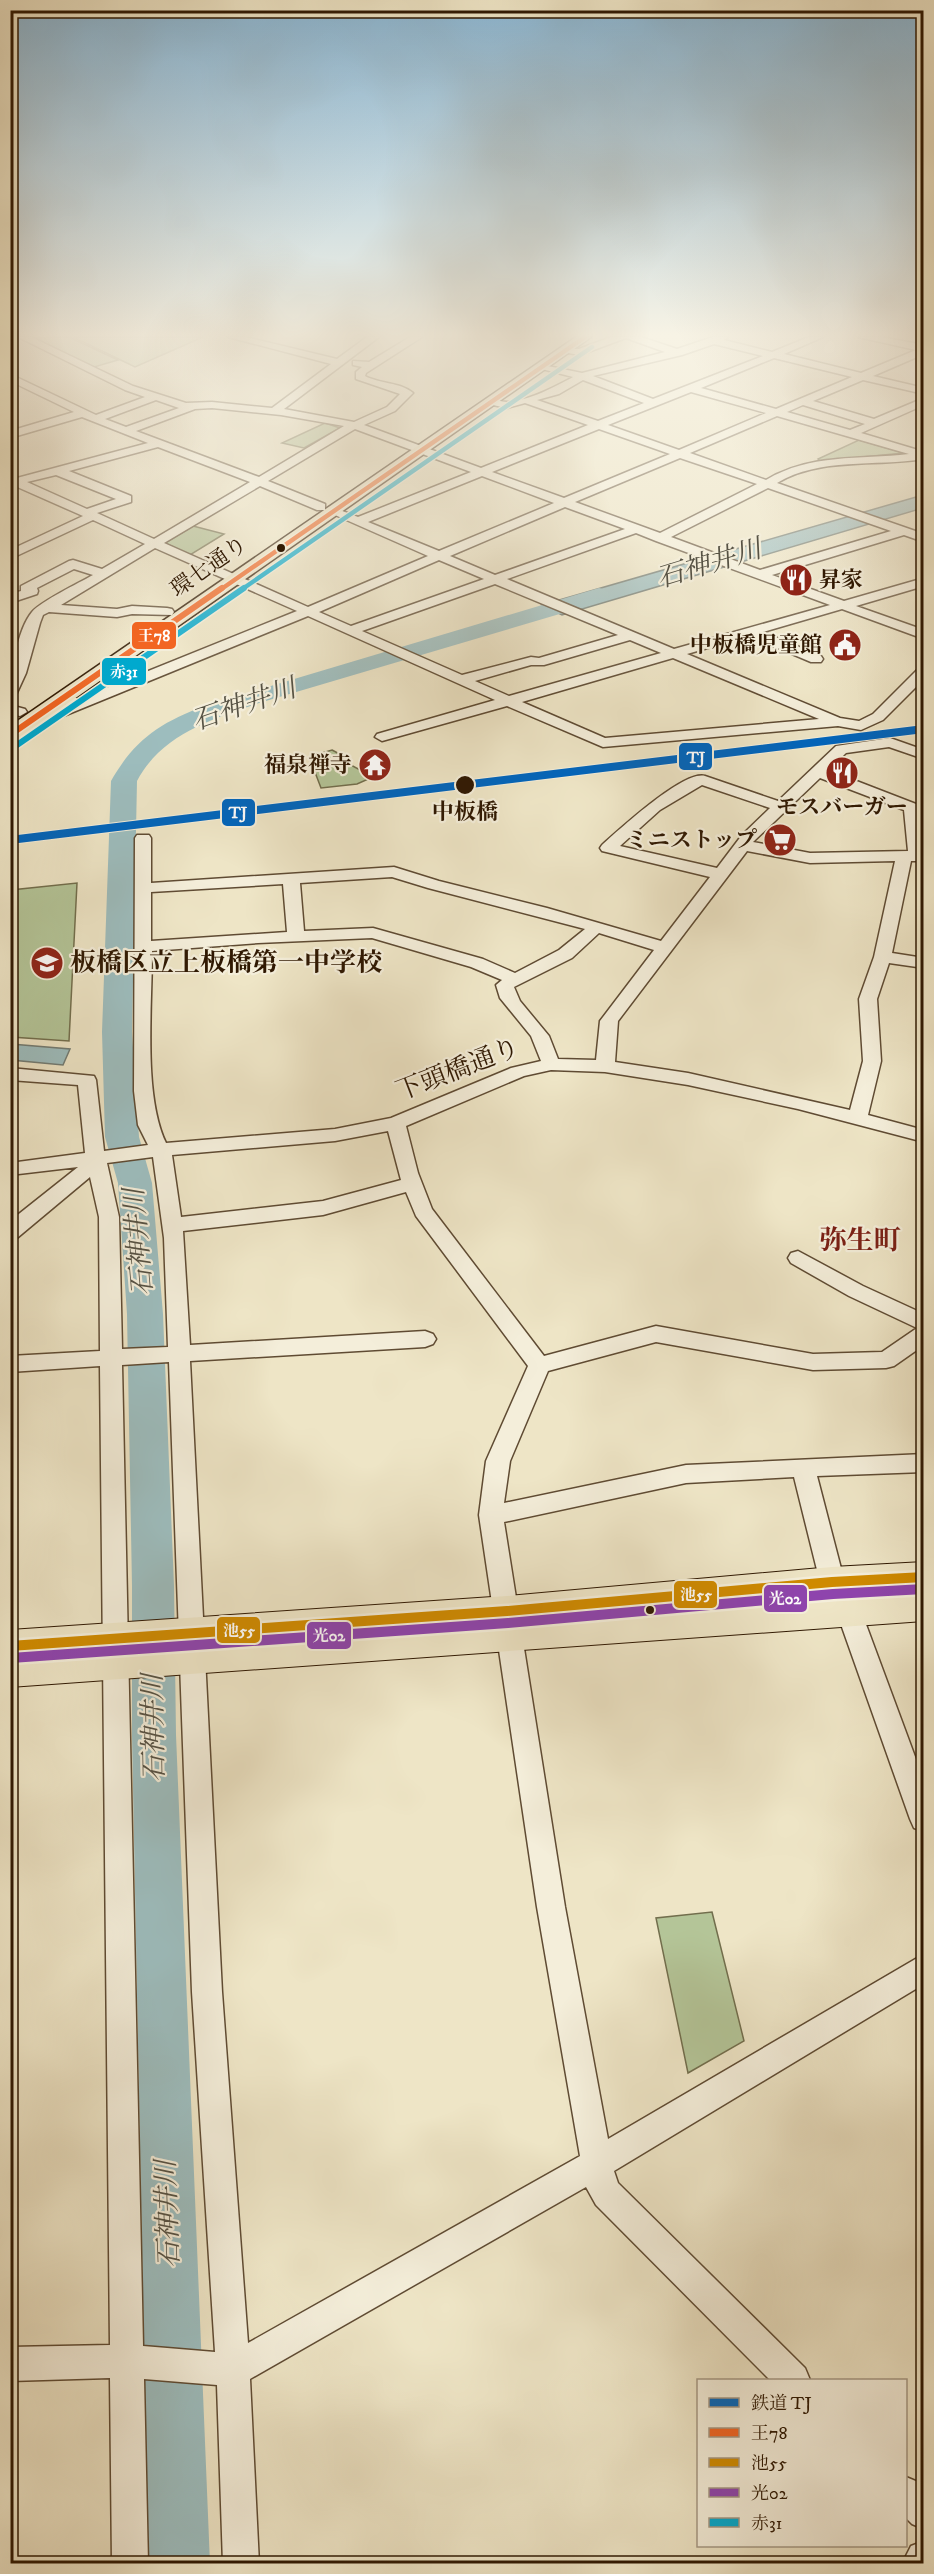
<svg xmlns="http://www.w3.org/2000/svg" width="934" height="2574" viewBox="0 0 934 2574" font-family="'IM FELL DW Pica','Noto Serif JP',serif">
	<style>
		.green { fill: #b4c598; stroke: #726e4d; stroke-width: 1.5 }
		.water { fill: #9dbdbe; stroke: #717b73; stroke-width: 1.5 }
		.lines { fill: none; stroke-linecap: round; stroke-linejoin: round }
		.river { fill: #9dbdbe; fill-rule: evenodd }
		.minor-casing { stroke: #5f4b33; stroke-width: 3 }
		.major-casing { stroke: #2f1802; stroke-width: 3 }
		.highway-casing { stroke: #2f1802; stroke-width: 2 }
		.minor { fill: #f4eeda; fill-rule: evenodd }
		.major { fill: #eee5c6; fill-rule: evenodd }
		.highway { fill: #eee5c6; fill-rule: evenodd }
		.bus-1-far1-casing { stroke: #f4eeda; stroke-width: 7 }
		.bus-1-casing { stroke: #f4eeda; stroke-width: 9 }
		.bus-2-casing { stroke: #f4eeda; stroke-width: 15 }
		.bus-3-casing { stroke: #f4eeda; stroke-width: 15 }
		.bus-4-far1-casing { stroke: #f4eeda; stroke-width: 7 }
		.bus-4-casing { stroke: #f4eeda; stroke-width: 9 }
		.bus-1-far1 { stroke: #f26522; stroke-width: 4.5 }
		.bus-1 { stroke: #f26522; stroke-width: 6 }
		.bus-2 { stroke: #cf8a00; stroke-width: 10 }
		.bus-3 { stroke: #8e44ad; stroke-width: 10 }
		.bus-4-far1 { stroke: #00a9ce; stroke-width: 4.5 }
		.bus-4 { stroke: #00a9ce; stroke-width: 6 }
		.rail-1-casing { stroke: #f4eeda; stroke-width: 10 }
		.rail-1 { stroke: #0065bd; stroke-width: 8 }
		.bus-dot { fill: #2f1802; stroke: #f4eeda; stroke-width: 2 }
		.labels { text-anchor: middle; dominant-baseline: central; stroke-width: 4.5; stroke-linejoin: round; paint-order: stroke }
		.far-street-label { font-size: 22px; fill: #2f1802; stroke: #f4eeda }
		.far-poi-label { font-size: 22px; font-weight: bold; fill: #2f1802; stroke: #f4eeda; text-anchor: end }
		.far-stop-label { font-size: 22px; font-weight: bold; fill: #2f1802; stroke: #f4eeda }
		.poi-label { font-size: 26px; font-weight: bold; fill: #2f1802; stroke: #f4eeda; text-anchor: start }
		.street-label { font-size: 26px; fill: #2f1802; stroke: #f4eeda }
		.water-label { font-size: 27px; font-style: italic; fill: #565244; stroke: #f4eeda }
		.neighbourhood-label { font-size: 27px; font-weight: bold; fill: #7a1f14; stroke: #f4eeda }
		.line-badge { stroke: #f4eeda; stroke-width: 2 }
		.badge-label { font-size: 16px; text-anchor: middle; font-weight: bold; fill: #fff }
	</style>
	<rect width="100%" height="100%" fill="#eee5c6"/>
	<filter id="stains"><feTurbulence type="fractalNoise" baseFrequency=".00333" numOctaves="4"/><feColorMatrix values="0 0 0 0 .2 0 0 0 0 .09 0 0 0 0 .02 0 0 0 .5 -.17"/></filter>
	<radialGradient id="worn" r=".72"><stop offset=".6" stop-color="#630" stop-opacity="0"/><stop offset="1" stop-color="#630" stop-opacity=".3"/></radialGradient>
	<g class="green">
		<polygon points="69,337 118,360 94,367 35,338"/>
		<polygon points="73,337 203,337 135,367"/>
		<polygon points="325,423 340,428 304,448 282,443"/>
		<polygon points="859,440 904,453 820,461 818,459"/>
		<polygon points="193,526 224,534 190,555 165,543"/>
		<polygon points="332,750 351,760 347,763 373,777 357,784 321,788 313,767 318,754"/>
		<polygon points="77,883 69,1041 11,1037 11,890"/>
		<polygon points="712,1912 744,2041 688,2073 656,1918"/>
	</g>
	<g class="water">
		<polygon points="923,495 923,508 562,615 542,605"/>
		<polygon points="11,1044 70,1049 63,1065 11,1060"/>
	</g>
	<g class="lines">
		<path class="river" d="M599,588L607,590L610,595L607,600L259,703C211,720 162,734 137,781L132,1032L139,1137L152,1183L163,1314L174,1586L176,1735L210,2564H148L132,1735V1586L127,1314L118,1183L105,1137L102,1032L111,781C135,739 160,723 204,706Z"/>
		<g class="minor-casing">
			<g id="minor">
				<path d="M18,337H31L133,386L186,403L212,402L272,408L331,364L228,337H246L337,359L367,337H379L284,409L354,422L387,407L400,394L356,379V372L362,367L353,365V361L369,362L410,337H422L366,373L365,376C380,384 400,382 413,393L395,411L364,425L481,468L588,425L525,403L507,408L488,404V400C495,399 500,402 507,402C528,401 555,387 573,377L538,368V364L582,373L665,352L626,338L580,355L562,352V348L579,349L611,337H641L677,349L713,337H728L724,340L772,352L809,337H823L784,354L861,373L916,350L858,337H881L924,345V354L873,376L924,388V394L863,380L813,401L874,419L924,398V405L861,433L918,450L919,452H924V459C875,467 820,457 777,483L924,534V542L904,535L772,575L844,601L924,578V586L856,606L924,630V639L842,609L763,632L821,656L823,659L821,662H811L749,636L687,654L840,718L859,721L873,714L919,668L924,667V679L883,720L861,730L838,726L603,747L507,706L382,741L375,737L377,734L495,700L308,616L61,717L10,750V739L51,711L66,704L56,698L58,695L63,694L79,699L297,611L155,548L61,605L117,609L132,606L167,608L172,609L174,612L172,615L132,614L117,617L49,612L43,615L40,623L26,673L15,697L10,698C10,676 17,630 32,612C41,601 79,583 93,575L74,569L37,588L38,591L37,594L10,603V594L21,591V586L69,561L73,560L102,569L145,544L93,520L10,559V550L83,516L15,486H10V476L17,478L148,443L82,417L10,438V431L74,412L10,381V374L96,415L145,397L125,390ZM714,344L763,356L653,399L593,376L682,355ZM774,358L852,377L776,409L701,388ZM583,380L644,403L598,421L537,400L559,394ZM691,392L766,413L679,450L608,425ZM156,400L179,408L126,427L105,419ZM803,405L865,424L850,430L787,412ZM212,408L281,415L344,426L259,477L136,431L195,409ZM777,416L909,454C859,460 811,453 766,480L690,453ZM355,429L471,472L358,517L332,507L326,511L428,556L308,607L164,543L260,486L317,510H325V504L268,481ZM599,429L670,454L564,498L492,472ZM158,447L250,482L154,539L97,513L131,502V496L69,471ZM680,458L757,484L660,533L575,502ZM56,475L116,499L87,509L27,482ZM482,476L554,503L439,551L368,522ZM768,488L891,531L760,570L671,537ZM565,507L625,529L495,575L450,556ZM636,533L656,541L830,605L674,649L507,579ZM439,560L484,579L351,626L319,612ZM495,584L618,635L539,658L531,657L462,675L362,631ZM630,640L661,653L509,696L475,681L531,665H544ZM673,658L819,719L605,738L522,702Z"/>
				<polygon points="10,705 25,709 27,712 20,716 10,714"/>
				<path d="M890,738L924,750V759L889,747L846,753L828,770L916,804L919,807L924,861H911L892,953L924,958V968L889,963L877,999L881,1061L868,1115L924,1130V1142L798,1109L688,1085L605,1072L551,1070L524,1076L406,1126L418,1173L432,1209L544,1356L656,1326L813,1354L882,1352L917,1328L849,1296L791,1263L788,1258L791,1253L798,1251L863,1286L924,1314V1345L894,1366L886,1368L813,1370L656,1342L548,1371L510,1461L504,1503L686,1465L924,1454V1472L817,1476L844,1580L861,1611L924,1781V1831L914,1828L910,1819L837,1613L820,1582L794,1477L686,1483L504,1522L565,1907L608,2139L924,1954V1984L614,2171L618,2183L805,2368L810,2380H770L596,2205L586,2187L250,2379L259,2564H223L217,2385L144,2379L148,2564H112L110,2378L10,2381V2347L110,2345L100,1366L10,1372V1356L100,1351L99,1217L90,1177L17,1238L10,1240V1221L78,1167L10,1175V1163L85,1153L78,1085L10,1080V1068L94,1076L96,1080L104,1151L148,1145L138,1125L134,1091L135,838L137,835H149L151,838V883L394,867L439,881L547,908L661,941L710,877L602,851L600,848L602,845C620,829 684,770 705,776L778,801L836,746ZM820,778L904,810L908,851L810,853L753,842ZM702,785L770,808L742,835L717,868L620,846L660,810ZM747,851L810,863L895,861L874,957L859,999L863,1061L850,1110L688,1073L615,1062L618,1021ZM392,877L428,888L585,929L559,950L515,973L483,959L373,928L304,931L300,883ZM283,884L287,932L151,941V892ZM599,933L654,950L600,1021L596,1060L558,1059L549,1036L520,1001L514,987L572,958ZM372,938L471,967L502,980L496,985L500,998L531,1036L541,1061L511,1068L391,1118L335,1129L166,1143C143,1095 152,1007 152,951L258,943ZM388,1131L401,1180L323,1201L181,1217L172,1155L335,1141ZM153,1157L164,1238L168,1347L122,1349L119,1217L107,1163ZM406,1192L416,1216L528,1366L486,1461L479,1515L537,1907L580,2156L248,2343L222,1992L190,1361L425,1347L433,1344L436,1339L433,1334L425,1331L190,1345L183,1231L323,1215ZM169,1362L192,1992L215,2352L143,2346L122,1365Z"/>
				<polygon points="906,2477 918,2482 924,2487 924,2529 912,2524 906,2518"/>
				<polygon points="924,2541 924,2564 902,2564 911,2546"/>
			</g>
		</g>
		<g class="major-casing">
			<polygon id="major" points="576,337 591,337 17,739 10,741 10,726"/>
		</g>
		<g class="highway-casing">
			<polygon id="highway" points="924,1562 924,1621 10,1687 10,1630 507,1596 832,1567"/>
		</g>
		<use href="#minor" class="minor"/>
		<use href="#major" class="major"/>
		<use href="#highway" class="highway"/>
		<g class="bus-1-far1-casing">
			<polyline id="bus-1-far1" points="220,590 585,337"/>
		</g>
		<g class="bus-1-casing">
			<polyline id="bus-1" points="10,735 222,588"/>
		</g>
		<g class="bus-2-casing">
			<polyline id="bus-2" points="10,1646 507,1611 832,1582 924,1577"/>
		</g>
		<g class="bus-3-casing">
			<polyline id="bus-3" points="11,1658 508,1623 833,1594 924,1589"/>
		</g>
		<g class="bus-4-far1-casing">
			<polyline id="bus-4-far1" points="241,590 592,347"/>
		</g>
		<g class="bus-4-casing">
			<polyline id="bus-4" points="17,745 244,588"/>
		</g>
		<use href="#bus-1-far1" class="bus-1-far1"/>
		<use href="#bus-1" class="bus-1"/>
		<use href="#bus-2" class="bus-2"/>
		<use href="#bus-3" class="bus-3"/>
		<use href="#bus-4-far1" class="bus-4-far1"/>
		<use href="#bus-4" class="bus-4"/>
		<g class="rail-1-casing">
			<polyline id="rail-1" points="10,840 924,729"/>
		</g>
		<use href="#rail-1" class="rail-1"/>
	</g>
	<linearGradient id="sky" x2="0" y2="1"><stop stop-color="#8ab8d7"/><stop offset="0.48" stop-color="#f7f3e5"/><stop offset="1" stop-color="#f7f3e5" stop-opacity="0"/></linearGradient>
	<rect width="934" height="698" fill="url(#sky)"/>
	<defs>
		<g id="restaurant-disc" transform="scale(1.725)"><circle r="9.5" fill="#8f2418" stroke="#f4eeda"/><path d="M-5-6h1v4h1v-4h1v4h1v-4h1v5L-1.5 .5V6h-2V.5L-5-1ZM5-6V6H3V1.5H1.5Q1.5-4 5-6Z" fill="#fff"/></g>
		<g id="civic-disc" transform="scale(1.725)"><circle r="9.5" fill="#8f2418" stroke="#f4eeda"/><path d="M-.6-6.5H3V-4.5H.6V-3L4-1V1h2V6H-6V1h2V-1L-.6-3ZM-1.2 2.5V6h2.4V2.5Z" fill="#fff"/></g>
		<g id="temple-disc" transform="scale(1.725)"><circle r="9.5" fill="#8f2418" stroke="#f4eeda"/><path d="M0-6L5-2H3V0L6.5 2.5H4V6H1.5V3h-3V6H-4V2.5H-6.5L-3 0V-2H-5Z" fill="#fff"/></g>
		<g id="supermarket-disc" transform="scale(1.725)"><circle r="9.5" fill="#8f2418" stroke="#f4eeda"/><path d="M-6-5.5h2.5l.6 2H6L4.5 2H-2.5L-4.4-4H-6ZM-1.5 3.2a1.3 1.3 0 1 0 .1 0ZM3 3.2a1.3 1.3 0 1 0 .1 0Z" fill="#fff"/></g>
		<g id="school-disc" transform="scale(1.725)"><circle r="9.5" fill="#8f2418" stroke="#f4eeda"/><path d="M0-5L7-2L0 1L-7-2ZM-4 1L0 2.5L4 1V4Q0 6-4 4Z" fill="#fff"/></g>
	</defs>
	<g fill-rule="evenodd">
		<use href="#restaurant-disc" x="796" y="580"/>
		<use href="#civic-disc" x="845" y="645"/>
		<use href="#temple-disc" x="375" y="765"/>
		<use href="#restaurant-disc" x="842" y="773"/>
		<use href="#supermarket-disc" x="780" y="840"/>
		<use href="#school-disc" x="47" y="963"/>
	</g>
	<g class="bus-dot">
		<circle cx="281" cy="548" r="5"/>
		<circle cx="465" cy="785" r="10"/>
		<circle cx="650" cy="1610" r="5"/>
	</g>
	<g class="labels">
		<g class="far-street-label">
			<text transform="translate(209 567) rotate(-35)">環七通り</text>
		</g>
		<g class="far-poi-label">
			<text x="819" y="580" text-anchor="start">昇家</text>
			<text x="822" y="645">中板橋児童館</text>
			<text x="352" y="765">福泉禅寺</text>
			<text x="842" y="807" text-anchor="middle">モスバーガー</text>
			<text x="757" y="840">ミニストップ</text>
		</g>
		<g class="far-stop-label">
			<text x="465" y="812">中板橋</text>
		</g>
		<g class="poi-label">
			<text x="70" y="963">板橋区立上板橋第一中学校</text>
		</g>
		<g class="street-label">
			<text transform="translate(458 1070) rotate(-21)">下頭橋通り</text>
		</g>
		<g class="water-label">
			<text transform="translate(709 564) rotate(-17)">石神井川</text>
			<text transform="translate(244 705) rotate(-19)">石神井川</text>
			<text transform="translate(139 1242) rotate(-95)">石神井川</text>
			<text transform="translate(154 1728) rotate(-91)">石神井川</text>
			<text transform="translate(168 2214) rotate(-92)">石神井川</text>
		</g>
		<g class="neighbourhood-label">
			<text x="860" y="1241">弥生町</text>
		</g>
	</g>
	<g class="line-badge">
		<rect x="131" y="621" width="46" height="29" rx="6" fill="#f26522"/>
		<rect x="101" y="657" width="46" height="29" rx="6" fill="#00a9ce"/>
		<rect x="678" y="742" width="35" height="29" rx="6" fill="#0065bd"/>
		<rect x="221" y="798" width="35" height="29" rx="6" fill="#0065bd"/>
		<rect x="673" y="1580" width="45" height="29" rx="6" fill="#cf8a00"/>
		<rect x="763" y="1584" width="45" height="29" rx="6" fill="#8e44ad"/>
		<rect x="216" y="1616" width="45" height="28" rx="6" fill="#cf8a00"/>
		<rect x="306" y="1621" width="46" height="29" rx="6" fill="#8e44ad"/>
	</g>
	<g class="badge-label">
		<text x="154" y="641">王78</text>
		<text x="124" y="677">赤31</text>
		<text x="696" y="763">TJ</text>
		<text x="238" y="818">TJ</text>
		<text x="696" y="1600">池55</text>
		<text x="785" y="1604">光02</text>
		<text x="239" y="1636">池55</text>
		<text x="329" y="1641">光02</text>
	</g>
	<rect width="934" height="2574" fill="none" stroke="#eee5c6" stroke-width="36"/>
	<rect x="12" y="12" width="910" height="2550" fill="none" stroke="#2f1802" stroke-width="3"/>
	<rect x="18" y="18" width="898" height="2538" fill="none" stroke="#2f1802" stroke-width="1.5"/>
	<rect x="697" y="2379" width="210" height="168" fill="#f4eeda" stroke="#a59884" stroke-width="1.5"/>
	<rect x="709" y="2398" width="30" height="9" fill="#0065bd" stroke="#a59884" stroke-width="1.5"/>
	<text x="751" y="2409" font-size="18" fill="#2f1802">鉄道 TJ</text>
	<rect x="709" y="2428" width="30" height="9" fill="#f26522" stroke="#a59884" stroke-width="1.5"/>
	<text x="751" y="2439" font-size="18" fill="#2f1802">王78</text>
	<rect x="709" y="2458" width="30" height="9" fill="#cf8a00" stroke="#a59884" stroke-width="1.5"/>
	<text x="751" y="2469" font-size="18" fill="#2f1802">池55</text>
	<rect x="709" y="2488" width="30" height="9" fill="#8e44ad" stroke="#a59884" stroke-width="1.5"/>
	<text x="751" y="2499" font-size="18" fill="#2f1802">光02</text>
	<rect x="709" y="2518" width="30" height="9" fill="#00a9ce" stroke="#a59884" stroke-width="1.5"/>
	<text x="751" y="2529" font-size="18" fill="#2f1802">赤31</text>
	<rect width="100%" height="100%" filter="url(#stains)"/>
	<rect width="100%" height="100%" fill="url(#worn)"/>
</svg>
